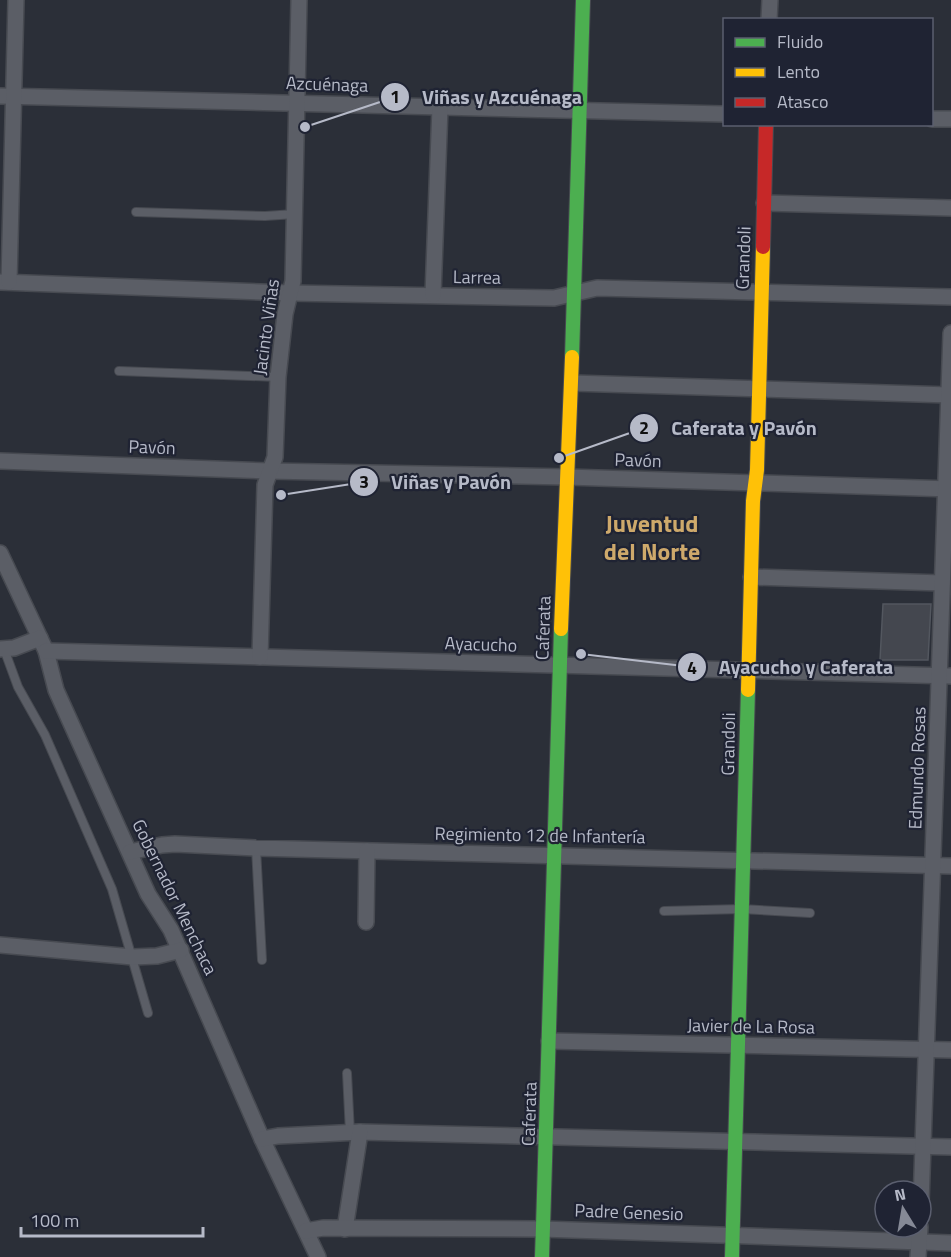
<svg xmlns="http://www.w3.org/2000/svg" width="951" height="1257" viewBox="0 0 951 1257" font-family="'Titillium Web',sans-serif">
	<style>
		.building { fill: #44474f; stroke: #53575f; stroke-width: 1.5 }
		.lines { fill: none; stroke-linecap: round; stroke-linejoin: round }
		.lane-casing { stroke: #474a51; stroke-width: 10 }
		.street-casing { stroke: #474a51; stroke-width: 18 }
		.fast-casing { stroke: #474a51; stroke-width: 16 }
		.slow-casing { stroke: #474a51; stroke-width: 16 }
		.jam-casing { stroke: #474a51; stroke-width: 16 }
		.lane { stroke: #5b5e66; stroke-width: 8 }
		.street { stroke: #5b5e66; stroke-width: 15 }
		.fast { stroke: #4caf50; stroke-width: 14 }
		.slow { stroke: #ffc107; stroke-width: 14 }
		.jam { stroke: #c62828; stroke-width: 14 }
		.labels { text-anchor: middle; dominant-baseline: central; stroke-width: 4.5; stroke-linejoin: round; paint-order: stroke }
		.street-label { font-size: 18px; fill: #b6bac8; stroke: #1f2333 }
		.district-label { font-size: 24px; font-weight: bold; fill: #cea96b; stroke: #1f2333 }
		.leader { fill: none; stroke: #b6bac8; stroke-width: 2 }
		.callout-dot { fill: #b6bac8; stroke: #1f2333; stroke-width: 2 }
		.mark-label { font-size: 18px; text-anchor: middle; font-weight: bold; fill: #111 }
		.callout-label { font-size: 20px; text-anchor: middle; font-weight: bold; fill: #b6bac8; stroke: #1f2333; stroke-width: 4.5; stroke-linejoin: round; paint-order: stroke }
	</style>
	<rect width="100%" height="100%" fill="#2b2f38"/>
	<polygon class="building" points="883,604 931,604 928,660 880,660"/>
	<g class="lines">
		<g class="lane-casing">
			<g id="lane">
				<polyline points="136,212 265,216 295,214"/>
				<polyline points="119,371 278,377"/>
				<polyline points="4,649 18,687 45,735 112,889 148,1013"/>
				<polyline points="256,848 262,960"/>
				<polyline points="664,911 742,909 810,913"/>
				<polyline points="347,1073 350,1133"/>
			</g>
		</g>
		<g class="street-casing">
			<g id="street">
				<polyline points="769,20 770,0"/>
				<polyline points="0,96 724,114"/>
				<polyline points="932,119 951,119"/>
				<polyline points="764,203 951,208"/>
				<polyline points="0,282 290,293 554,298 597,288 951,297"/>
				<polyline points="9,282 16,0"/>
				<polyline points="433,295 440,107"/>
				<polyline points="572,383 949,395"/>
				<polyline points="0,461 269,471 567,477 951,489"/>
				<polyline points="0,553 46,651 56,690 148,894 171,930 262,1139 318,1257"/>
				<polyline points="751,577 942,583"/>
				<polyline points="0,649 14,648 40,638"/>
				<polyline points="46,651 951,676"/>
				<polyline points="260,657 265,485 275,457 278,377 285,314 293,281 299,0"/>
				<polyline points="130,852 162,845 175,844 256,848 951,866"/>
				<polyline points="366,922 367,851"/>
				<polyline points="0,945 133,957 157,956 181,950"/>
				<polyline points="549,1041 951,1050"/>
				<polyline points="262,1139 278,1136 360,1132 951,1147"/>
				<polyline points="921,1203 951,333"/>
				<polyline points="345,1229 360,1132"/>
				<polyline points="306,1231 323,1228 542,1229 951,1243"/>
				<polyline points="918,1257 920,1227"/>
			</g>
		</g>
		<g class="fast-casing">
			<g id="fast">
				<polyline points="572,357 583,0"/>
				<path d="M542,1257C549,1048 553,839 561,629"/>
				<polyline points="732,1257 748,690"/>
			</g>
		</g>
		<g class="slow-casing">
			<g id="slow">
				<polyline points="561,629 572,357"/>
				<polyline points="748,690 753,501 757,470 763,247"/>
			</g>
		</g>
		<g class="jam-casing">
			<polyline id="jam" points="763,247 766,124"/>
		</g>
		<use href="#lane" class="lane"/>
		<use href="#street" class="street"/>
		<use href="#fast" class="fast"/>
		<use href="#slow" class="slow"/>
		<use href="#jam" class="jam"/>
	</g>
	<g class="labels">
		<g class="street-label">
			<text transform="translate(327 84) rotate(2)">Azcuénaga</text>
			<text transform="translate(743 258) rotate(-88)">Grandoli</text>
			<text transform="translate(477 277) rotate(1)">Larrea</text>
			<text transform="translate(266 327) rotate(-82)">Jacinto Viñas</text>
			<text transform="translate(152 447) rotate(2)">Pavón</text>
			<text transform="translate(638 460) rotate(2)">Pavón</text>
			<text transform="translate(543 628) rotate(-88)">Caferata</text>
			<text transform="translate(481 644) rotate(2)">Ayacucho</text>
			<text transform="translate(728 744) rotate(-89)">Grandoli</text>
			<text transform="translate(917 768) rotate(-88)">Edmundo Rosas</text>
			<text transform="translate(540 835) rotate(1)">Regimiento 12 de Infantería</text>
			<text transform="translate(175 897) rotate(64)">Gobernador Menchaca</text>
			<text transform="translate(751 1026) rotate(1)">Javier de La Rosa</text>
			<text transform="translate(529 1114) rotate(-88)">Caferata</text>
			<text transform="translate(629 1212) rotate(2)">Padre Genesio</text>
		</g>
		<g class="district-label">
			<text x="652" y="523">Juventud<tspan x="652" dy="28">del Norte</tspan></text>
		</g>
	</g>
	<path class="leader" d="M305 127L395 97M559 458L644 428M281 495L364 482M581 654L692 667"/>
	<g class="callout-dot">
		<circle cx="305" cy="127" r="6"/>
		<circle cx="559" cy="458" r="6"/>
		<circle cx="281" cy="495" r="6"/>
		<circle cx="581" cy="654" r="6"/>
		<circle cx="395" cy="97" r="15"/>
		<circle cx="644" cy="428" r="15"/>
		<circle cx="364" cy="482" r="15"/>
		<circle cx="692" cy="667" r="15"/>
	</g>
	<g class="mark-label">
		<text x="395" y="103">1</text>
		<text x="644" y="434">2</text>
		<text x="364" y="488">3</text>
		<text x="692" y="674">4</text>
	</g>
	<g class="callout-label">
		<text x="502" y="104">Viñas y Azcuénaga</text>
		<text x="744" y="435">Caferata y Pavón</text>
		<text x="451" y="489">Viñas y Pavón</text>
		<text x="806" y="674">Ayacucho y Caferata</text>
	</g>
	<rect x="723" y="18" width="210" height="108" fill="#1f2333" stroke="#5b5f6f" stroke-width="1.5"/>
	<rect x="735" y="38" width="30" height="9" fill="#4caf50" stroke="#5b5f6f" stroke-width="1.5"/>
	<text x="777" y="48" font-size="18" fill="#b6bac8">Fluido</text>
	<rect x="735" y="68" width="30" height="9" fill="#ffc107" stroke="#5b5f6f" stroke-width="1.5"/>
	<text x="777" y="78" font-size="18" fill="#b6bac8">Lento</text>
	<rect x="735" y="98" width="30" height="9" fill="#c62828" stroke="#5b5f6f" stroke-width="1.5"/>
	<text x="777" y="108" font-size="18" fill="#b6bac8">Atasco</text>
	<g transform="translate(903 1209) rotate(349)"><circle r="28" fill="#1f2333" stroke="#5b5f6f" stroke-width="1.5"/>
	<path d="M0-4.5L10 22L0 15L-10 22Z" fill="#858996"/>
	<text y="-9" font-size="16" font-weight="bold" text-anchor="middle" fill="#b6bac8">N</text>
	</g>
	<path d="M21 1227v9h182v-9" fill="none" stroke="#b6bac8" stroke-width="3"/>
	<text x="30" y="1227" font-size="18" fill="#b6bac8" stroke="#1f2333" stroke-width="4.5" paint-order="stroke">100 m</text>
</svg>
